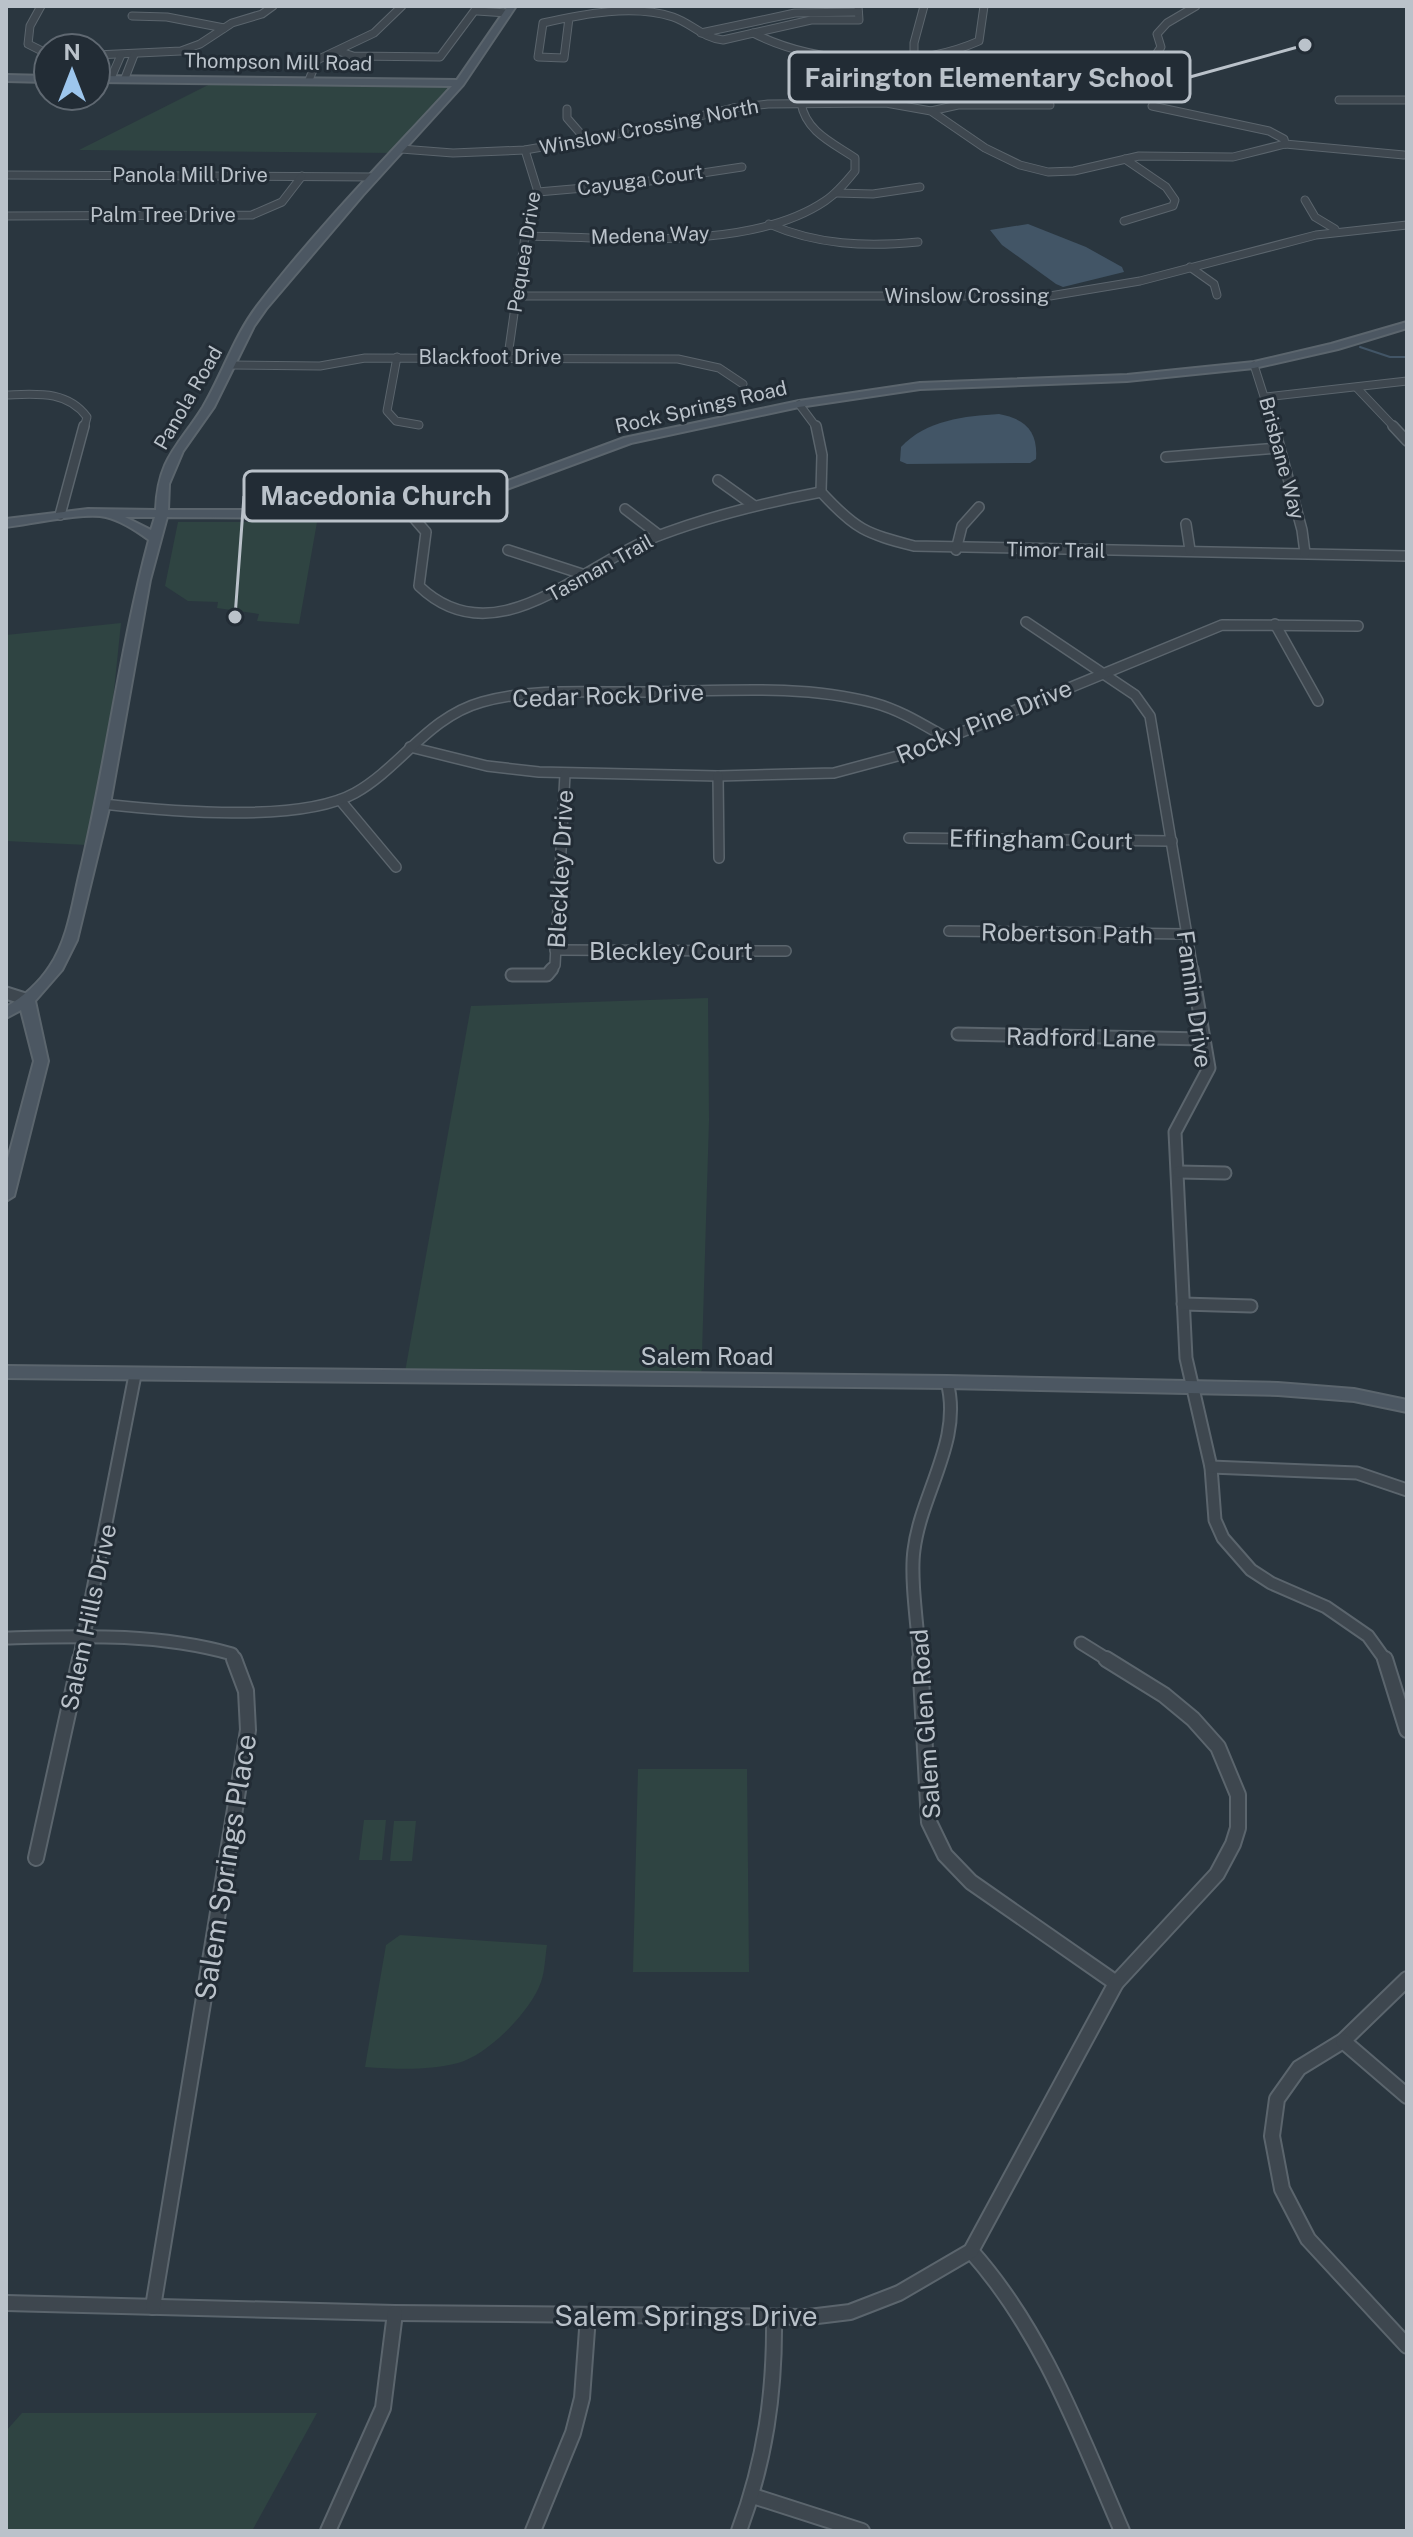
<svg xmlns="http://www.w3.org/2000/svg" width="1413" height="2537" viewBox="0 0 1413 2537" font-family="'Public Sans',sans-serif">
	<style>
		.green { fill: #2f4442 }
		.water { fill: #425566 }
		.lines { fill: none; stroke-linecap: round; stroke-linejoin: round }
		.stream { stroke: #425566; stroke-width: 2 }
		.street-far3-casing { stroke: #5b656d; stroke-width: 9 }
		.street-far2-casing { stroke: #5b656d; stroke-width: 12 }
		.street-far1-casing { stroke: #5b656d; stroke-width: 15 }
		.street-casing { stroke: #5b656d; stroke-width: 18 }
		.secondary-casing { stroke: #5b656d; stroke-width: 4 }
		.street-far3 { stroke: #3e474f; stroke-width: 7 }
		.street-far2 { stroke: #3e474f; stroke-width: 9 }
		.street-far1 { stroke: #3e474f; stroke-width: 11 }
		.street { stroke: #3e474f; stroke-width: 14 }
		.secondary { fill: #4c5762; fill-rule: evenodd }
		.labels { text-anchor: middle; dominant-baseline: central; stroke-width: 6; stroke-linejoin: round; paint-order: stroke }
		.far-street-label { font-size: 20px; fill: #bac2ca; stroke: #222c35 }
		.street-label { font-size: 24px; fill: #bac2ca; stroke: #222c35 }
		.near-street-label { font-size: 28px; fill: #bac2ca; stroke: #222c35 }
		.leader { fill: none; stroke: #bac2ca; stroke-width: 3 }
		.callout-dot { fill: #bac2ca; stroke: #222c35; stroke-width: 3 }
		.callout { fill: #222c35; stroke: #bac2ca; stroke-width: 3 }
		.callout-label { font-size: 26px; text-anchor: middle; font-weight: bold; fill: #bac2ca }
	</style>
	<rect width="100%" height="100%" fill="#2a363f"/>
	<g class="green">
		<polygon points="461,81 395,153 79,150 214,82"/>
		<polygon points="178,522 317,522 299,624 257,621 259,614 217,608 218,602 188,601 165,586"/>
		<polygon points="121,623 102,806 87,845 6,841 6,635"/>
		<polygon points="708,998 709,1120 701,1387 403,1383 471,1006"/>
		<polygon points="638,1769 747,1769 749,1972 633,1972"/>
		<polygon points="364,1820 386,1820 382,1860 359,1860"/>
		<polygon points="394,1821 416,1821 412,1861 390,1861"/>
		<path d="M400,1935L547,1945C545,1957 545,1971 541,1982C531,2011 488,2055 458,2063C427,2071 396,2069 365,2067L386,1945Z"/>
		<polygon points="22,2413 317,2413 252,2531 6,2531 6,2431"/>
	</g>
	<g class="water">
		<polygon points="1028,224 1086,247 1122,267 1124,272 1063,287 1056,284 1002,245 990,230"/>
		<path d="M999,414C1026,419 1038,432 1036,459L1030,463L907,464L900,461L901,447C926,420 965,416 999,414Z"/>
	</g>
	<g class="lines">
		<polyline class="stream" points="1360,347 1390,357 1407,357"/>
		<g class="street-far3-casing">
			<g id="street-far3">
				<polyline points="41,6 30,26 28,44 48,54"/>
				<polyline points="477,11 507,13"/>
				<polyline points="132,16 167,17 224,28"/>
				<path d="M569,18L564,58L538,57L543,23C583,14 633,4 673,17C691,23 703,38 723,40L811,20H859L858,6"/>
				<polyline points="701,33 795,13 858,12"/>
				<path d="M753,33C816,65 914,70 979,41L984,6"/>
				<polyline points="338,51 353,56 440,57 478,6"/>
				<polyline points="1157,53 1161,47 1157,34 1167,23 1196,6"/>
				<polyline points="96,55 181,51 200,44 232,23 262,14 273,6"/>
				<polyline points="914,57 914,43 924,6"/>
				<polyline points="111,78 121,55"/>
				<polyline points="125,78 134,55"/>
				<polyline points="309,80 317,60 374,33 402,6"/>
				<polyline points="1339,100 1407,100"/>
				<polyline points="1152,106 1269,131 1284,139 1285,144"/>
				<polyline points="567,109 567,118 587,141"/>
				<polyline points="931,111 958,105 1050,105"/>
				<polyline points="401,149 453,153 525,150 651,128 733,108 768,104 886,103 931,111 985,148 1020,165 1048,172 1074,171 1139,156 1233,157 1285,144 1404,155"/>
				<polyline points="6,175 374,177"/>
				<polyline points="538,192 630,184 742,167"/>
				<polyline points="836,193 873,194 920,187"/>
				<polyline points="1305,200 1315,217 1335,229"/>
				<polyline points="6,216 252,215 282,202 302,176"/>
				<polyline points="1124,221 1173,206 1175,200 1166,187 1125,159"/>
				<path d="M769,224C817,245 866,247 918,242"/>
				<path d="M525,236C612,237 750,252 825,201C837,193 846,182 855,171V158C833,143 806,132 801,103"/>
				<polyline points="1190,267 1214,284 1217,295"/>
				<polyline points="518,296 1050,296 1140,281 1316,235 1407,225"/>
				<polyline points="508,356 525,236 538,192 525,150"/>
				<polyline points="397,357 387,411 396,421 419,425"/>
				<polyline points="231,365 320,366 365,358 678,359 719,368 743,384"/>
				<polyline points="1254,365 1274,428"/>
				<polyline points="1357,388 1395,428"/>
				<path d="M6,395C36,394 67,390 87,417L84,428"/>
				<polyline points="1266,397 1407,381"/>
				<polyline points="799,404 817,428"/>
			</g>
		</g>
		<g class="street-far2-casing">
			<g id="street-far2">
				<path d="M816,426L822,455L821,492C856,530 865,533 914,546L1407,556"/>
				<polyline points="1274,426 1302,530 1305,553"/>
				<polyline points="1393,426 1407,441"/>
				<polyline points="1166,457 1278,448"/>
				<polyline points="718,480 753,505"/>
				<path d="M406,509L426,532L419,586C494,658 579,568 650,539C705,517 763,503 821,492"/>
				<polyline points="625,509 659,535"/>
				<polyline points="60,515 84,426"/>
				<polyline points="1186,524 1190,550"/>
				<polyline points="508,550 582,574"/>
				<polyline points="956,550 962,526 979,507"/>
				<polyline points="1026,622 1135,695 1150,716 1193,971"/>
				<polyline points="1275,624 1318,701"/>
				<polyline points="410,747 487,766 539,772 718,776 834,773 916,751 1222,625 1358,626"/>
				<polyline points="718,776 719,858"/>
				<polyline points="340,800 396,867"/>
				<path d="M103,804C166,811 299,824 355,793C401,767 428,717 482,702C536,687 595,693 651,692C725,691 802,684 874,703C900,710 922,724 945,737"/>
				<polyline points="909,838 1172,841"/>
				<polyline points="949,931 1186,934"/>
				<polyline points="555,950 786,951"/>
				<polyline points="550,971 555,965 565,774"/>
			</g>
		</g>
		<g class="street-far1-casing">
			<g id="street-far1">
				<polyline points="1192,969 1209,1068 1175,1132 1186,1358 1211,1467 1215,1520 1223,1538 1251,1570 1271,1583 1326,1607 1368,1636 1386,1661"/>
				<polyline points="512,975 547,975 552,969"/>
				<polyline points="6,993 28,1000"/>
				<polyline points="958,1034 1204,1039"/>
				<polyline points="1179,1172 1225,1173"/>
				<polyline points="1183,1304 1251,1306"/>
				<polyline points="1211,1467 1357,1473 1407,1490"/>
				<path d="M6,1638C83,1636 157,1633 232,1654L236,1661"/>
				<polyline points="1081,1643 1110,1661"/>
				<polyline points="79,1661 135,1375"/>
				<path d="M920,1661C918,1630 910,1578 914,1550C921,1493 963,1440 947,1382"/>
			</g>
		</g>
		<g class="street-casing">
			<g id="street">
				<polyline points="920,1659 929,1822 945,1855 971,1882 1116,1983"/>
				<polyline points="1385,1659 1407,1730"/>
				<polyline points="36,1858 80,1659"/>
				<polyline points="1407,1979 1343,2041 1299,2068 1277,2099 1272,2136 1282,2189 1308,2239 1407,2346"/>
				<polyline points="1343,2041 1407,2096"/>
				<path d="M971,2251C1043,2332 1079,2432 1122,2531"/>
				<polyline points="6,2303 395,2313 809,2317 850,2312 899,2293 971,2251 1116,1983 1217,1874 1233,1844 1238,1828 1238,1795 1218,1747 1193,1719 1164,1695 1106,1659"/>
				<polyline points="153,2307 248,1730 246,1691 234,1659"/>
				<polyline points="753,2496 862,2531"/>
				<polyline points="328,2531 383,2408 395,2313"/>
				<polyline points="533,2531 573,2433 582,2398 588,2316"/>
				<path d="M739,2531C765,2461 775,2393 774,2318"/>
			</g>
		</g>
		<g class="secondary-casing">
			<g id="secondary">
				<path d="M508,6H516L463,85L363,195L266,309L254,326L214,407L183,451L169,484L168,510H354L406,505L489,488L624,438L799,401L920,383L1127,375L1254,362L1331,344L1407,322V328L1338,349L1254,368L1127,381L920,389L799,407L631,443L496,493L406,513L354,518L167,517L150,580L110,804L77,940L62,970L35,1001L48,1061L14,1196L6,1201V1166L34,1061L21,1010L6,1018V1007C23,997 39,983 50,966C69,938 73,899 81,868C107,759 120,648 149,540C137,531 119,520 106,517C84,512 31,524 6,527V519L88,509L156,510C158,458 178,447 203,407C223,373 234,336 258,305C317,228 387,157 452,86L96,82V76L457,80ZM125,517H155L151,530Z"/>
				<polygon points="6,75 48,76 48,82 6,81"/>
				<polygon points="6,1366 947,1376 1278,1383 1354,1389 1407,1400 1407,1412 1354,1401 1278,1395 947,1388 6,1378"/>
			</g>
		</g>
		<use href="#street-far3" class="street-far3"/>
		<use href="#street-far2" class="street-far2"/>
		<use href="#street-far1" class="street-far1"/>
		<use href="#street" class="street"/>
		<use href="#secondary" class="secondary"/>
	</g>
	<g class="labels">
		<g class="far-street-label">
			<text transform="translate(278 62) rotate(1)">Thompson Mill Road</text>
			<text transform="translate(649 127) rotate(-11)">Winslow Crossing North</text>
			<text x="190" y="175">Panola Mill Drive</text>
			<text transform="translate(640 180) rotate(-8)">Cayuga Court</text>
			<text x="163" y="215">Palm Tree Drive</text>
			<text transform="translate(650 235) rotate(-2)">Medena Way</text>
			<text transform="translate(524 252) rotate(-81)">Pequea Drive</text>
			<text x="967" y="296">Winslow Crossing</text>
			<text x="490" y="357">Blackfoot Drive</text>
			<text transform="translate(188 398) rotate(-60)">Panola Road</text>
			<text transform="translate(701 407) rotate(-13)">Rock Springs Road</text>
			<text transform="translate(1282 458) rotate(75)">Brisbane Way</text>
			<text transform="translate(1056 550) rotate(1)">Timor Trail</text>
			<text transform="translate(600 568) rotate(-29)">Tasman Trail</text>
		</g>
		<g class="street-label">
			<text transform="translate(608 695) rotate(-2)">Cedar Rock Drive</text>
			<text transform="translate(984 721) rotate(-22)">Rocky Pine Drive</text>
			<text transform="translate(1041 839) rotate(1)">Effingham Court</text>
			<text transform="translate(560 869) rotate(-87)">Bleckley Drive</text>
			<text transform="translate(1067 933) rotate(1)">Robertson Path</text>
			<text x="671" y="951">Bleckley Court</text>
			<text transform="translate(1195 999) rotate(82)">Fannin Drive</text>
			<text transform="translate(1081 1037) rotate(1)">Radford Lane</text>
			<text x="707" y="1356">Salem Road</text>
			<text transform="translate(88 1617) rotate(-78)">Salem Hills Drive</text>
			<text transform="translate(925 1724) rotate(-94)">Salem Glen Road</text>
		</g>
		<g class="near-street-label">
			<text transform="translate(225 1867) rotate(-81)">Salem Springs Place</text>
			<text x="686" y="2315">Salem Springs Drive</text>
		</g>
	</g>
	<path class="leader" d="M1305 45L1190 77M235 617L244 496"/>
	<g class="callout-dot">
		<circle cx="1305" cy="45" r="8"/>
		<circle cx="235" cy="617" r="8"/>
	</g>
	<g class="callout">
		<rect x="789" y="52" width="401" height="50" rx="8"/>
		<rect x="244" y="471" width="263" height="50" rx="8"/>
	</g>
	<g class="callout-label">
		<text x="989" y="87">Fairington Elementary School</text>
		<text x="376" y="505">Macedonia Church</text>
	</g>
	<rect width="1413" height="2537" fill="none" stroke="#bac2ca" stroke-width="16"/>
	<g transform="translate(72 72)"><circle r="38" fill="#222c35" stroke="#5f6871" stroke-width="2"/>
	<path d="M0-6L14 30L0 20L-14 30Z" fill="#9dc6ed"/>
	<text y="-12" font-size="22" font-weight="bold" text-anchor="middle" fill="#bac2ca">N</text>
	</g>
</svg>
